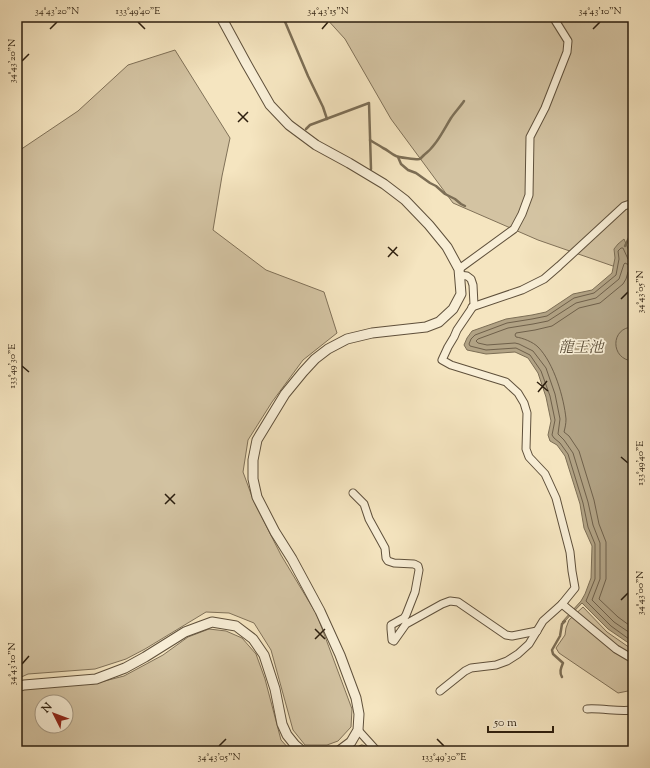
<svg xmlns="http://www.w3.org/2000/svg" width="650" height="768" viewBox="0 0 650 768" font-family="'Sorts Mill Goudy','Noto Serif JP',serif">
	<style>
		.green { fill: #d3c3a2; stroke: #807158; fill-rule: evenodd }
		.water { fill: #b1a284; stroke: #7c6e55 }
		.lines { fill: none; stroke-linecap: round; stroke-linejoin: round }
		.shore { stroke: #6f604a; stroke-width: 1 }
		.stream { stroke: #7c6e55; stroke-width: 2.5 }
		.minor-casing { stroke: #5f503b; stroke-width: 9 }
		.tertiary-casing { stroke: #5f503b; stroke-width: 11 }
		.minor { stroke: #f8eed6; stroke-width: 7 }
		.tertiary { stroke: #f8eed6; stroke-width: 9 }
		.ticks { fill: none; stroke: #2d1f0f; stroke-width: 1.5 }
		.labels { text-anchor: middle; dominant-baseline: central; stroke-width: 3.5; stroke-linejoin: round; paint-order: stroke }
		.water-label { font-size: 15px; font-style: italic; fill: #5b4d38; stroke: #f8eed6 }
		.neatline { fill: none; stroke: #2d1f0f; stroke-width: 1.5 }
		.ticks-label { font-size: 10px; text-anchor: middle; fill: #2d1f0f }
	</style>
	<rect width="100%" height="100%" fill="#f5e5c0"/>
	<filter id="stains"><feTurbulence type="fractalNoise" baseFrequency=".005" numOctaves="4"/><feColorMatrix values="0 0 0 0 .2 0 0 0 0 .09 0 0 0 0 .02 0 0 0 .5 -.17"/></filter>
	<radialGradient id="worn" r=".72"><stop offset=".6" stop-color="#630" stop-opacity="0"/><stop offset="1" stop-color="#630" stop-opacity=".3"/></radialGradient>
	<g class="green">
		<polygon points="325,17 633,17 633,273 538,240 453,203 391,119 345,39"/>
		<polygon points="175,50 230,138 222,176 213,230 266,270 324,292 337,333 303,360 272,402 248,440 243,472 254,502 281,555 317,615 352,709 351,727 338,741 327,745 305,745 293,730 271,650 254,623 229,613 206,612 145,649 126,659 95,669 28,674 17,679 17,152 78,111 128,65"/>
		<polygon points="583,607 607,632 633,650 633,690 618,693 559,653 556,648 565,635 566,628 569,620"/>
		<path d="M209,629L226,631L242,638L256,654L265,679L281,740L291,751H17V692L30,687L93,684L124,676L163,655L188,637ZM42,702H66V726H42Z"/>
	</g>
	<polygon class="water" points="624,239 632,258 633,263 633,334 631,344 633,350 633,646 608,629 582,603 563,623 562,622 581,601 585,594 591,578 592,546 584,528 580,504 565,456 557,445 550,441 548,435 551,421 546,397 538,373 528,358 515,352 486,354 467,350 464,345 467,338 472,331 506,319 532,315 546,312 573,294 592,290 612,273 615,258 614,249 618,244"/>
	<g class="lines">
		<g class="shore">
			<polyline points="633,261 628,259 623,248 621,248 618,251 619,259 616,275 594,293 574,298 547,316 532,319 507,323 475,335 471,339 469,344 470,346 486,350 516,348 530,355 541,371 550,396 555,420 552,435 554,438 560,443 568,454 583,503 588,527 595,544 595,579 586,601 611,626 633,642"/>
			<polyline points="633,266 629,265 625,263 624,264 619,279 596,298 576,303 548,321 533,324 508,328 478,339 476,341 478,343 487,345 515,343 519,344 533,351 546,368 555,394 560,419 558,434 564,440 573,453 588,502 593,525 600,543 600,579 592,600 614,622 633,635"/>
			<path d="M633,272H628L626,279L623,284L600,303L579,308L552,326L535,330L516,333L515,335L516,337C523,338 533,342 538,347C554,363 564,398 566,419C566,424 565,428 564,432L569,436L579,451L594,500L599,524L606,542V579L599,599L618,617L633,628"/>
			<path d="M633,327C610,327 610,360 633,361"/>
		</g>
		<g class="stream">
			<polyline points="283,17 308,76 323,107 327,119"/>
			<polyline points="306,129 310,125 369,103 371,169"/>
			<path d="M370,140C374,143 379,145 383,148C388,150 391,154 396,156C397,157 418,160 420,159C421,158 423,156 424,155C436,146 443,131 451,118C455,112 460,107 464,101"/>
			<polyline points="398,157 401,164 408,170 416,173 430,183 436,186 445,194 455,199 461,204 465,206"/>
			<polyline points="625,246 633,230"/>
			<path d="M562,677C559,672 561,668 563,663L553,654L552,650L560,636L562,624L565,621"/>
		</g>
		<g class="minor-casing">
			<g id="minor">
				<polyline points="459,269 514,229 522,214 529,195 530,137 545,108 567,52 568,41 553,17"/>
				<polyline points="472,307 522,290 544,279 559,266 624,206 633,203"/>
				<polyline points="353,493 364,504 369,519 385,548 386,558 388,561 394,563 414,564 418,566 419,570 415,592 406,615 404,618 391,625 391,629 392,640 394,641 406,624 442,604 450,601 458,602 506,635 512,636 537,631"/>
				<polyline points="562,604 616,649 633,659"/>
				<polyline points="440,691 465,671 471,668 496,665 507,661 518,654 529,644 543,621 562,604 575,588 572,571 570,552 556,498 545,474 529,457 526,449 527,413 524,403 518,393 506,382 451,365 442,360 448,347 454,337 457,330 474,305 473,285 471,279 467,276 459,275"/>
				<path d="M587,709C603,708 618,712 633,710"/>
				<polyline points="358,730 377,751"/>
				<polyline points="359,751 362,749 366,751"/>
			</g>
		</g>
		<g class="tertiary-casing">
			<g id="tertiary">
				<polyline points="221,17 246,63 270,105 289,125 316,145 349,163 384,184 405,200 429,225 447,247 459,269 461,294 453,309 439,322 426,327 372,333 347,339 328,349 315,359 303,372 285,394 257,440 253,460 253,479 257,497 275,532 292,559 320,611 340,655 356,698 359,714 358,730 351,742 339,751"/>
				<polyline points="17,687 24,685 96,679 125,668 145,657 185,632 212,622 236,626 253,639 264,655 275,689 282,724 287,735 295,745 302,751"/>
			</g>
		</g>
		<use href="#minor" class="minor"/>
		<use href="#tertiary" class="tertiary"/>
	</g>
	<path class="ticks" d="M138,22L145,29M50,29L57,22M322,29L328,22M593,29L600,22M22,61L29,54M238,112L248,122M238,122L248,112M388,247L398,256M388,257L397,247M621,299L628,292M22,366L29,372M537,382L548,391M538,392L547,381M621,457L628,463M165,494L175,504M165,504L175,494M621,600L628,593M315,629L325,639M315,639L325,629M22,664L29,656M437,739L444,746M219,746L226,739"/>
	<g class="labels">
		<g class="water-label">
			<text x="581" y="348">龍王池</text>
		</g>
	</g>
	<rect width="650" height="768" fill="none" stroke="#f5e5c0" stroke-width="44"/>
	<g transform="translate(54 714) rotate(312)"><circle r="19" fill="#f8eed6" stroke="#a79b86"/>
	<path d="M0-3L7 15L0 10L-7 15Z" fill="#8f2418"/>
	<text y="-6" font-size="11" font-weight="bold" text-anchor="middle" fill="#2d1f0f">N</text>
	</g>
	<path d="M488 726v6h65v-6" fill="none" stroke="#2d1f0f" stroke-width="2"/>
	<text x="494" y="726" font-size="12" fill="#2d1f0f" stroke="#f8eed6" stroke-width="3" paint-order="stroke">50 m</text>
	<rect x="22" y="22" width="606" height="724" class="neatline"/>
	<g class="ticks-label">
		<text x="57" y="14">34°43'20"N</text>
		<text x="138" y="14">133°49'40"E</text>
		<text x="328" y="14">34°43'15"N</text>
		<text x="600" y="14">34°43'10"N</text>
		<text transform="translate(11 61) rotate(-90)" y="4">34°43'20"N</text>
		<text transform="translate(639 292) rotate(-90)" y="4">34°43'05"N</text>
		<text transform="translate(11 366) rotate(-90)" y="4">133°49'30"E</text>
		<text transform="translate(639 463) rotate(-90)" y="4">133°49'40"E</text>
		<text transform="translate(639 593) rotate(-90)" y="4">34°43'00"N</text>
		<text transform="translate(11 664) rotate(-90)" y="4">34°43'10"N</text>
		<text x="219" y="760">34°43'05"N</text>
		<text x="444" y="760">133°49'30"E</text>
	</g>
	<rect width="100%" height="100%" filter="url(#stains)"/>
	<rect width="100%" height="100%" fill="url(#worn)"/>
</svg>
